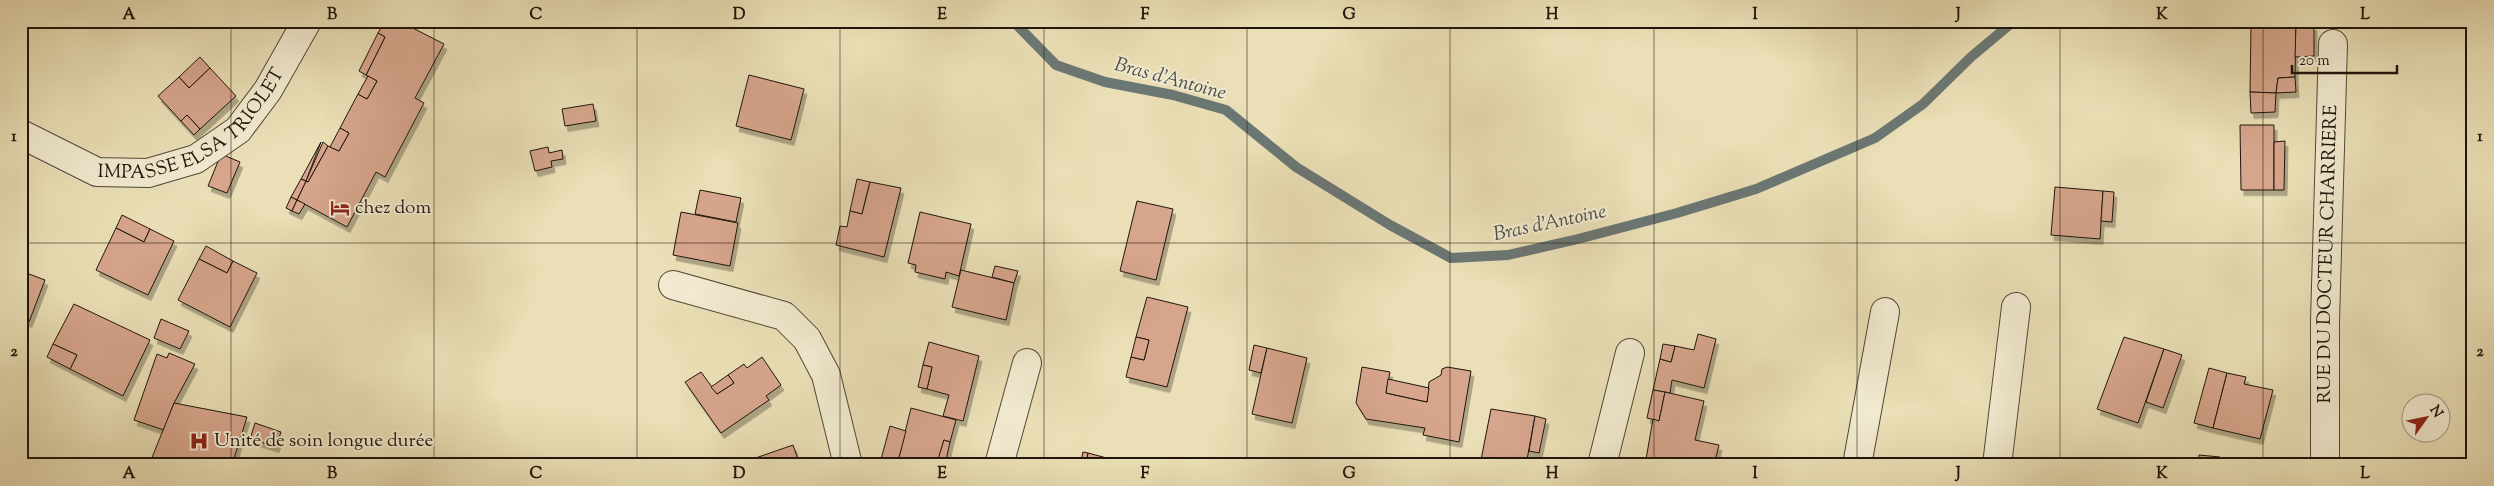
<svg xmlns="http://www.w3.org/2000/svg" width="2494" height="486" viewBox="0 0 2494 486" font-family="'Sorts Mill Goudy',serif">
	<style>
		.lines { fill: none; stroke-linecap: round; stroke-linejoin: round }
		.stream { stroke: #6b7774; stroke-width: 10 }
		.building { fill: #d6a58c; stroke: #1e150c; filter: url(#shadow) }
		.minor-casing { stroke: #514836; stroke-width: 30 }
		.minor { stroke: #f1ead0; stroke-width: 28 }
		.grid { fill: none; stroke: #1e150c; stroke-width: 1; stroke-opacity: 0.55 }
		.labels { text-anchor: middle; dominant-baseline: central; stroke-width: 4; stroke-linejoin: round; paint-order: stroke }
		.street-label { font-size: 19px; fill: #1e150c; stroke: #f1ead0 }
		.poi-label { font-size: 19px; fill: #1e150c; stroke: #f1ead0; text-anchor: start }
		.water-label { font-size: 20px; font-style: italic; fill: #4b4e49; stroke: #f1ead0 }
		.neatline { fill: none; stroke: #1e150c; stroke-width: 2 }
		.grid-label { font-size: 16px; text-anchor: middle; font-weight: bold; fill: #1e150c }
	</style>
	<defs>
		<filter id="shadow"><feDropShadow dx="3" dy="5.5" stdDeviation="0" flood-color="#0004"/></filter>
	</defs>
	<rect width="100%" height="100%" fill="#eadfb6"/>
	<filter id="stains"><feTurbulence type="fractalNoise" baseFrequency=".004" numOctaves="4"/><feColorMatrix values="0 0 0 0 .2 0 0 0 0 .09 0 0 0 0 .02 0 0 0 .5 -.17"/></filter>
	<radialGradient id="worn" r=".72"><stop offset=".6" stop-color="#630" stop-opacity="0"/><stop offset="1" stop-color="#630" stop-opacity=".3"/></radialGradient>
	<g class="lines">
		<polyline class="stream" points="1013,21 1056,65 1105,82 1173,95 1226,110 1296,167 1390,225 1451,258 1508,255 1578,239 1677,213 1756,189 1875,138 1923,104 1971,57 2014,21"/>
	</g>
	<g class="building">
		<polygon points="385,21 407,25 444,44 415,98 424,103 385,177 376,172 347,227 297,200 306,181 308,182 328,146 339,151 349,133 340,128 358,94 367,99 377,81 366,75 385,37 378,33"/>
		<polygon points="2251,25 2296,25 2295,77 2278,78 2276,93 2250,92"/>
		<polygon points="2296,25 2314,25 2314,56 2295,57"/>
		<polygon points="378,33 385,37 366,75 359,71"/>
		<polygon points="200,57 210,68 189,88 179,77"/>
		<polygon points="210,68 236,96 200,129 187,115 181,121 158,96 179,77 189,88"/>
		<polygon points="749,75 804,89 791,140 736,126"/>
		<polygon points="368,76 377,81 367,99 358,94"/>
		<polygon points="2295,77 2296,92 2276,93 2278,78"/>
		<polygon points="2250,92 2276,93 2275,112 2251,113"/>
		<polygon points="593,104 596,121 565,126 562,109"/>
		<polygon points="187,115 200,129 194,135 181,121"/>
		<polygon points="2240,125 2274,125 2274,190 2241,190"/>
		<polygon points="340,128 349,133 339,151 330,147"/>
		<polygon points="2285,141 2284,190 2274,190 2274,142"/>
		<polygon points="321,142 306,181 301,179"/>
		<polygon points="323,142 328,146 308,182 306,181"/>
		<polygon points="548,147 549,153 562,150 563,159 551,161 552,167 535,171 530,151"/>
		<polygon points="221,154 240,162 227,193 208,186"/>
		<polygon points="301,179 306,181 297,200 291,197"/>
		<polygon points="857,179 870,182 862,214 850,211"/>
		<polygon points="870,182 901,188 884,257 836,245 840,226 847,227 850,211 862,214"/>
		<polygon points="2055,187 2103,191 2100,239 2051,235"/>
		<polygon points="700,190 741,198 736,222 695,214"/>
		<polygon points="2103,191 2114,192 2112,222 2101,221"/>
		<polygon points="291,197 297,200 292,211 286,208"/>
		<polygon points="297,200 305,204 299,214 292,211"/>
		<polygon points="1137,201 1173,209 1156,280 1120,271"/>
		<polygon points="681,212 738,223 730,266 673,255"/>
		<polygon points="920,212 971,224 959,276 946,272 945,279 915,272 916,265 908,263"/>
		<polygon points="122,215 150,229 144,242 116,228"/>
		<polygon points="116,228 144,242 150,229 174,241 148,295 96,270"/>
		<polygon points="206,246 233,261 227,273 199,259"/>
		<polygon points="199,259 227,273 233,261 257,273 230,327 178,300"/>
		<polygon points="995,266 1018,271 1014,283 992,277"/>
		<polygon points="961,270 1014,283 1006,320 952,307"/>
		<polygon points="21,271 45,280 29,322 21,319"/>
		<polygon points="1147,297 1188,307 1167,387 1126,377 1131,357 1144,360 1149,340 1136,337"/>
		<polygon points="74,304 150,340 123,396 70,369 77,355 53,344"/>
		<polygon points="161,319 189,331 180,349 154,338"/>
		<polygon points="1698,334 1716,339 1704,388 1672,380 1670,393 1653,390 1660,359 1671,362 1675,346 1694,350"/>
		<polygon points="1136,337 1149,340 1144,360 1131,357"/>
		<polygon points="2124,337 2164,349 2138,423 2097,409"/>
		<polygon points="929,342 979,356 963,421 943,416 949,395 927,389 932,367 923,365"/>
		<polygon points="53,344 77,355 70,369 47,357"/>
		<polygon points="1663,344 1675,346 1671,362 1660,359"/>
		<polygon points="1254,345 1267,348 1261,373 1249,370"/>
		<polygon points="1267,348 1307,358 1292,423 1252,414"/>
		<polygon points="2164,349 2182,355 2163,408 2146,402"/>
		<polygon points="169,353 195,364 174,403 164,430 134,420 157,354 167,358"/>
		<polygon points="762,357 781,385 766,396 769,400 721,433 685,382 701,372 717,394 734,383 728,375 744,364 747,368"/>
		<polygon points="923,365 932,367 927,389 918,387"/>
		<polygon points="1362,367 1390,372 1386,393 1427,402 1429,382 1441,375 1442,369 1447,367 1471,371 1459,442 1423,435 1425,428 1366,419 1356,403"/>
		<polygon points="2209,368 2227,373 2213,428 2194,423"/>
		<polygon points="2227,373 2246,377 2244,384 2273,390 2260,439 2213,428"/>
		<polygon points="728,375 734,383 717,394 711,387"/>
		<polygon points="1388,379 1429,388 1427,402 1386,393"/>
		<polygon points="1653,390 1665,392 1659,421 1647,418"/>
		<polygon points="1665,392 1704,401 1695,440 1719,445 1714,465 1645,465 1653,419 1659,421"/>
		<polygon points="174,403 247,417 232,465 149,465"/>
		<polygon points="911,408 956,420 950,442 944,440 937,465 897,465"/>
		<polygon points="1491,409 1535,416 1526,465 1480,465"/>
		<polygon points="1535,416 1546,419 1539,453 1529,451"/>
		<polygon points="255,423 281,432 276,447 250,439"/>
		<polygon points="890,426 906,431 897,465 880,463"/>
		<polygon points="944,440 950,442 946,460 938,459"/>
		<polygon points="793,445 800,465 749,465 747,461"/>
		<polygon points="1083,452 1088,453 1086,465 1080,465"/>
		<polygon points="1088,453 1133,465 1086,465"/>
		<polygon points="2199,455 2220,457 2219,465 2198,465"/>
	</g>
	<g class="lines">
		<g class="minor-casing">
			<g id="minor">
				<path id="s1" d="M21,134L97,172L148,173L196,159L238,130L268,90L307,21"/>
				<polyline points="673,285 784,316 807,339 826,375 848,465"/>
				<polyline points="999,465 1027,363"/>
				<polyline points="1602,465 1630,353"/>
				<polyline points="1857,465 1885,312"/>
				<polyline points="1997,465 2016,307"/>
				<path id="s2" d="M2325,465V321L2333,44"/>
			</g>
		</g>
		<use href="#minor" class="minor"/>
	</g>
	<path class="grid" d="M231,21V465M434,21V465M637,21V465M840,21V465M1044,21V465M1247,21V465M1450,21V465M1654,21V465M1857,21V465M2060,21V465M2263,21V465M21,243H2473"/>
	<defs>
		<g id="hotel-bare" transform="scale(1.5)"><path d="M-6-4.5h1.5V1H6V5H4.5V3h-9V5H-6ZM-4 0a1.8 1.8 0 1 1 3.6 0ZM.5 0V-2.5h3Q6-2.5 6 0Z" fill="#8f2418" stroke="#f1ead0" stroke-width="2.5" paint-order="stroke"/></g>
		<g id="hospital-bare" transform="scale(1.5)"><path d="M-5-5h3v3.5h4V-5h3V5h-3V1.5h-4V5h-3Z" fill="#8f2418" stroke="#f1ead0" stroke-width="2.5" paint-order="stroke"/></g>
	</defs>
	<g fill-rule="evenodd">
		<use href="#hotel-bare" x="340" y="208"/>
		<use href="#hospital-bare" x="199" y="441"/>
	</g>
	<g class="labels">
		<g class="street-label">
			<text stroke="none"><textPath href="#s1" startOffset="198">IMPASSE ELSA TRIOLET</textPath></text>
			<text stroke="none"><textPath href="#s2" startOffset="211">RUE DU DOCTEUR CHARRIERE</textPath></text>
		</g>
		<g class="poi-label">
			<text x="355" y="208">chez dom</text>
			<text x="214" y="441">Unité de soin longue durée</text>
		</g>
		<g class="water-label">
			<text transform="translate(1170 80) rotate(15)">Bras d'Antoine</text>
			<text transform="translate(1550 224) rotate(-12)">Bras d'Antoine</text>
		</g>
	</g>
	<rect width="2494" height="486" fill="none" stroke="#eadfb6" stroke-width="55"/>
	<g transform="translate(2426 418) rotate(57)"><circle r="24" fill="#f1ead0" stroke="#9d9582"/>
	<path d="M0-4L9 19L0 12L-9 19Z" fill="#8f2418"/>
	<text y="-8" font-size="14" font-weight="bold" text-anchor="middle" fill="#1e150c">N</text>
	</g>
	<path d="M2292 65v8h105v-8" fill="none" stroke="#1e150c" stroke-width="2.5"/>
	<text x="2299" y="65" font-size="15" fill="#1e150c" stroke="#f1ead0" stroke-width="4" paint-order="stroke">20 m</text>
	<rect x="28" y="28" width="2438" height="430" class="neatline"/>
	<g class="grid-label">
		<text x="129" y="19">A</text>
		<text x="332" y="19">B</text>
		<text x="536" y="19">C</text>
		<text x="739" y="19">D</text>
		<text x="942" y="19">E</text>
		<text x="1145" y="19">F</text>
		<text x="1349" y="19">G</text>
		<text x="1552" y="19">H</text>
		<text x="1755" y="19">I</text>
		<text x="1958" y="19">J</text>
		<text x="2162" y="19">K</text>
		<text x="2365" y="19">L</text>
		<text x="14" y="141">1</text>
		<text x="2480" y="141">1</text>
		<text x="14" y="356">2</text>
		<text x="2480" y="356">2</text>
		<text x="129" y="478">A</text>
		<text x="332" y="478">B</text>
		<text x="536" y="478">C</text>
		<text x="739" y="478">D</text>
		<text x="942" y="478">E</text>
		<text x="1145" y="478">F</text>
		<text x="1349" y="478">G</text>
		<text x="1552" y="478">H</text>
		<text x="1755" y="478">I</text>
		<text x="1958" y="478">J</text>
		<text x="2162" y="478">K</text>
		<text x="2365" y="478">L</text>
	</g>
	<rect width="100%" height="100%" filter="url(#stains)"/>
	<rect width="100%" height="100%" fill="url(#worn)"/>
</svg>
